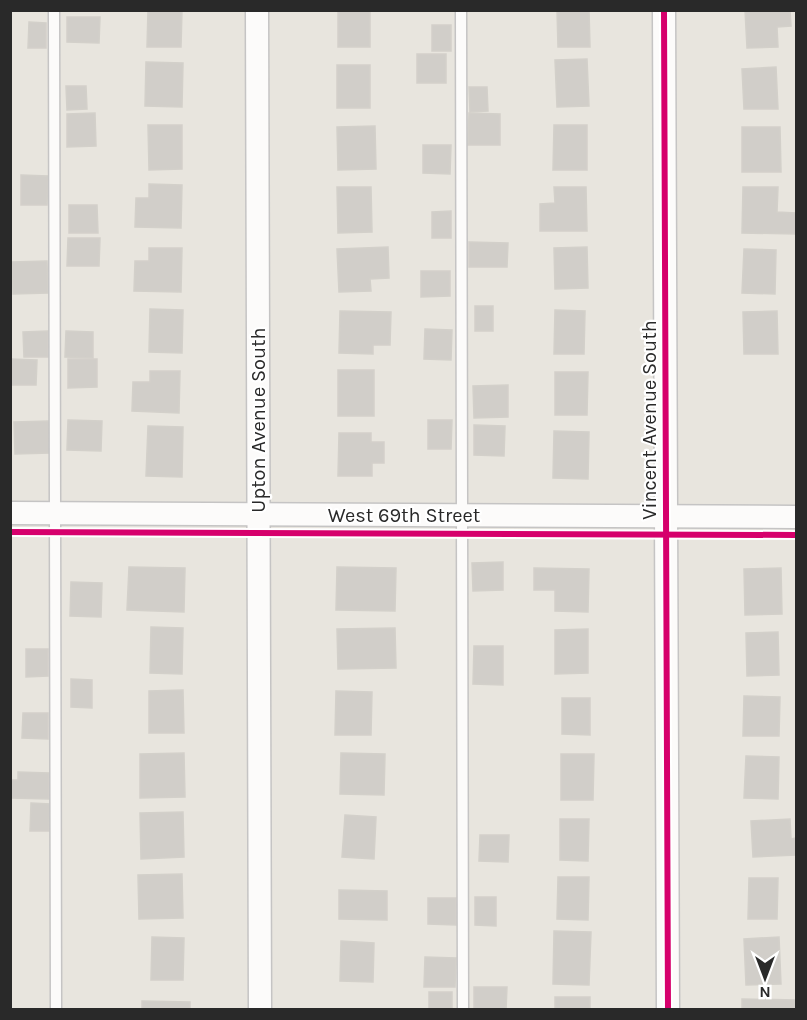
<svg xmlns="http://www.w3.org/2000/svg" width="807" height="1020" viewBox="0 0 807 1020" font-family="Karla,sans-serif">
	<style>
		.building { fill: #d1cec9; stroke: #d3d0ca; stroke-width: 1.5 }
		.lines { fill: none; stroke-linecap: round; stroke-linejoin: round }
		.lane-casing { stroke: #c5c4c4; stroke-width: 13 }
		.street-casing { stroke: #c5c4c4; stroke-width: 25 }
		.lane { stroke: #fcfbfa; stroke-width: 10 }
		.street { stroke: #fcfbfa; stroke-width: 22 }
		.cycleway-casing { stroke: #fff; stroke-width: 10 }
		.cycleway { stroke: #d6006c; stroke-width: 6 }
		.labels { text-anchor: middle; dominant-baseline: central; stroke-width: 4.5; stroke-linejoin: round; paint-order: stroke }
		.street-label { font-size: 20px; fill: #292929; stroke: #fff }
	</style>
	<rect width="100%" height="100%" fill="#e8e5de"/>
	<g class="building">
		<polygon points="148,10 182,10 181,47 147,47"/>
		<rect x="338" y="10" width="32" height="37"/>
		<polygon points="557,10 589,10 590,47 558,47"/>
		<polygon points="745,10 790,10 791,26 777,27 778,47 747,48"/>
		<polygon points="67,17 100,17 99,43 67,42"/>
		<polygon points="29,22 46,23 46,48 28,48"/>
		<rect x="432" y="25" width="19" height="26"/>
		<rect x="417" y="54" width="29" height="29"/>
		<polygon points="587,59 589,106 557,107 555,60"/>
		<polygon points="146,62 183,63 182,107 145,106"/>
		<rect x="337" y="65" width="33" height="43"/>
		<polygon points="776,67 778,109 744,109 742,69"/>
		<polygon points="66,86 86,86 87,109 67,110"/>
		<polygon points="469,87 487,87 488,111 470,112"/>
		<polygon points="95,113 96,146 67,147 67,114"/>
		<polygon points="469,113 500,114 500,145 468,145"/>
		<polygon points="148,125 182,125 182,169 149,170"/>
		<polygon points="554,125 587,125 587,170 553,170"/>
		<polygon points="375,126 376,169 338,170 337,127"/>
		<polygon points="742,127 780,127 781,172 742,172"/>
		<polygon points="423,145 451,145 450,174 423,173"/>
		<polygon points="21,175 48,176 47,205 21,205"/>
		<polygon points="149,184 182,185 181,228 135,227 136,198 149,198"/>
		<polygon points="337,187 371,187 372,232 338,233"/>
		<polygon points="554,187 586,187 587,231 540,231 540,204 555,203"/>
		<polygon points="743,187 778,187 777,212 796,213 796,234 742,233"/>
		<polygon points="69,205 97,205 98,233 69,233"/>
		<polygon points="451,211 451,238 432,238 432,212"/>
		<polygon points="68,238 100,238 99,266 67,266"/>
		<polygon points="469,242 508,243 507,267 469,267"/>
		<polygon points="388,247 389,278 370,279 371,291 339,292 337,249"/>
		<polygon points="587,247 588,288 555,289 554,248"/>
		<polygon points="149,248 182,248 181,292 134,291 135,261 149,261"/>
		<polygon points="744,249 776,250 775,294 742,293"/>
		<polygon points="47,261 48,293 13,294 12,262"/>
		<polygon points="421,271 450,271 450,296 421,297"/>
		<rect x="475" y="306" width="18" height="25"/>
		<polygon points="150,309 183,310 182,353 149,352"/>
		<polygon points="555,310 585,311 584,354 554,354"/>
		<polygon points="340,311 391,312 390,345 373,345 373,354 339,353"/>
		<polygon points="777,311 778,354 744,354 743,312"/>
		<polygon points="425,329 452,330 451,360 424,359"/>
		<polygon points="48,331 48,357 24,357 23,332"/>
		<polygon points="66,331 93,332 93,358 65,357"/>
		<polygon points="10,359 37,360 36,385 10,385"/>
		<polygon points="68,359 97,359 97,387 68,388"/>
		<rect x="338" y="370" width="36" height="46"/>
		<polygon points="150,371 180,371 179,413 132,411 133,382 150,382"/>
		<polygon points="555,372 588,372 587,415 555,415"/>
		<polygon points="508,385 508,417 474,418 473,386"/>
		<polygon points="68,420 102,421 101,451 67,450"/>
		<polygon points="428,420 452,420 451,449 428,449"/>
		<polygon points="49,421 50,453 15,454 14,422"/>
		<polygon points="474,425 505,426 504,456 474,455"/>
		<polygon points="148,426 183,427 182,477 146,476"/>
		<polygon points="554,431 589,432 588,479 553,478"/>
		<polygon points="339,433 371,433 371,442 384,442 384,463 372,463 372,476 338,476"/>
		<polygon points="503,562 503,590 473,591 472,563"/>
		<polygon points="129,567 185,568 184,612 127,610"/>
		<polygon points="337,567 396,568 395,611 336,610"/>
		<polygon points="534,568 589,569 588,612 555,611 555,590 534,590"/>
		<polygon points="781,568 782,614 745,615 744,569"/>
		<polygon points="71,582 102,583 101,617 70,616"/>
		<polygon points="151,627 183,628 182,674 150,673"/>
		<polygon points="395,628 396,668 338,669 337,629"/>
		<polygon points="588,629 588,673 555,674 555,630"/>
		<polygon points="778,632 779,675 747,676 746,633"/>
		<polygon points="474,646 503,646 503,685 473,684"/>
		<polygon points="26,649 48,649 48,676 26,677"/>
		<polygon points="71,679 92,680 92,708 71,707"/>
		<polygon points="183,690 184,733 149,733 149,691"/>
		<polygon points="336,691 372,692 371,735 335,735"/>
		<polygon points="744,696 780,697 779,736 743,736"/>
		<polygon points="562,698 590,698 590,735 562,734"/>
		<polygon points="23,713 48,713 48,739 22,738"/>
		<polygon points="184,753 185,797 140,798 140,754"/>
		<polygon points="341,753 385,754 384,795 340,794"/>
		<polygon points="561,754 594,754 593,800 561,800"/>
		<polygon points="746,756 779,757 778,799 744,798"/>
		<polygon points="18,772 49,773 49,799 10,798 10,780 18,780"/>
		<polygon points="31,803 50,804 49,831 30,831"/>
		<polygon points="183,812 184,857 141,859 140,813"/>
		<polygon points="345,815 376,817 374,859 342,857"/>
		<polygon points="560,819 589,819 588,861 560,860"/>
		<polygon points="790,819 791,839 796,838 796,855 753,857 751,821"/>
		<polygon points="480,835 509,835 508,862 479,861"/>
		<polygon points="182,874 183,918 139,919 138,875"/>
		<polygon points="558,877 589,877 588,920 557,919"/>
		<polygon points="749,878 778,878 777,919 748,919"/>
		<polygon points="339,890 387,891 387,920 339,919"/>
		<polygon points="475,897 496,897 496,926 475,925"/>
		<polygon points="428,898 456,898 456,925 428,924"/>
		<polygon points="554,931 591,932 589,985 553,984"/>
		<polygon points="152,937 184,938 183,980 151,980"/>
		<polygon points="779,937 781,984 746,985 744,939"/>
		<polygon points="341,941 374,943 373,982 340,981"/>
		<polygon points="425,957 456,958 455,987 424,987"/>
		<polygon points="474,987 507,987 506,1010 474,1010"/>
		<rect x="429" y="992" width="23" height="18"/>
		<rect x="555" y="997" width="35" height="13"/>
		<polygon points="742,999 796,1000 796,1010 742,1010"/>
		<polygon points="142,1001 190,1002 190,1010 142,1010"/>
	</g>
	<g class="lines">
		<g class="lane-casing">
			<g id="lane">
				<polyline points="54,10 56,1010"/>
				<polyline points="461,10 463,1010"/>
			</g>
		</g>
		<g class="street-casing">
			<g id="street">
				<polyline points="257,10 260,1010"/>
				<polyline points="664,10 668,1010"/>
				<polyline points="10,513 796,517"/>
			</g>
		</g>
		<use href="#lane" class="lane"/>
		<use href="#street" class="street"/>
		<g class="cycleway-casing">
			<g id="cycleway">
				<polyline points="664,10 668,1010"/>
				<polyline points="10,532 796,535"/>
			</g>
		</g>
		<use href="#cycleway" class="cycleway"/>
	</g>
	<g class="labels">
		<g class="street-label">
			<text transform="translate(258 420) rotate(-90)">Upton Avenue South</text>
			<text transform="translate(649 420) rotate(-90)">Vincent Avenue South</text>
			<text x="404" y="515">West 69th Street</text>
		</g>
	</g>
	<rect width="807" height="1020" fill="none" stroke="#292929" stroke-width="24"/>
	<g transform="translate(765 978) rotate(180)" stroke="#ffffff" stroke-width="4.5" paint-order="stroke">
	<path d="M0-4.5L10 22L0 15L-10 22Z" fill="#292929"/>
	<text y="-9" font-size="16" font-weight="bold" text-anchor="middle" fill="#292929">N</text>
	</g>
</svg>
